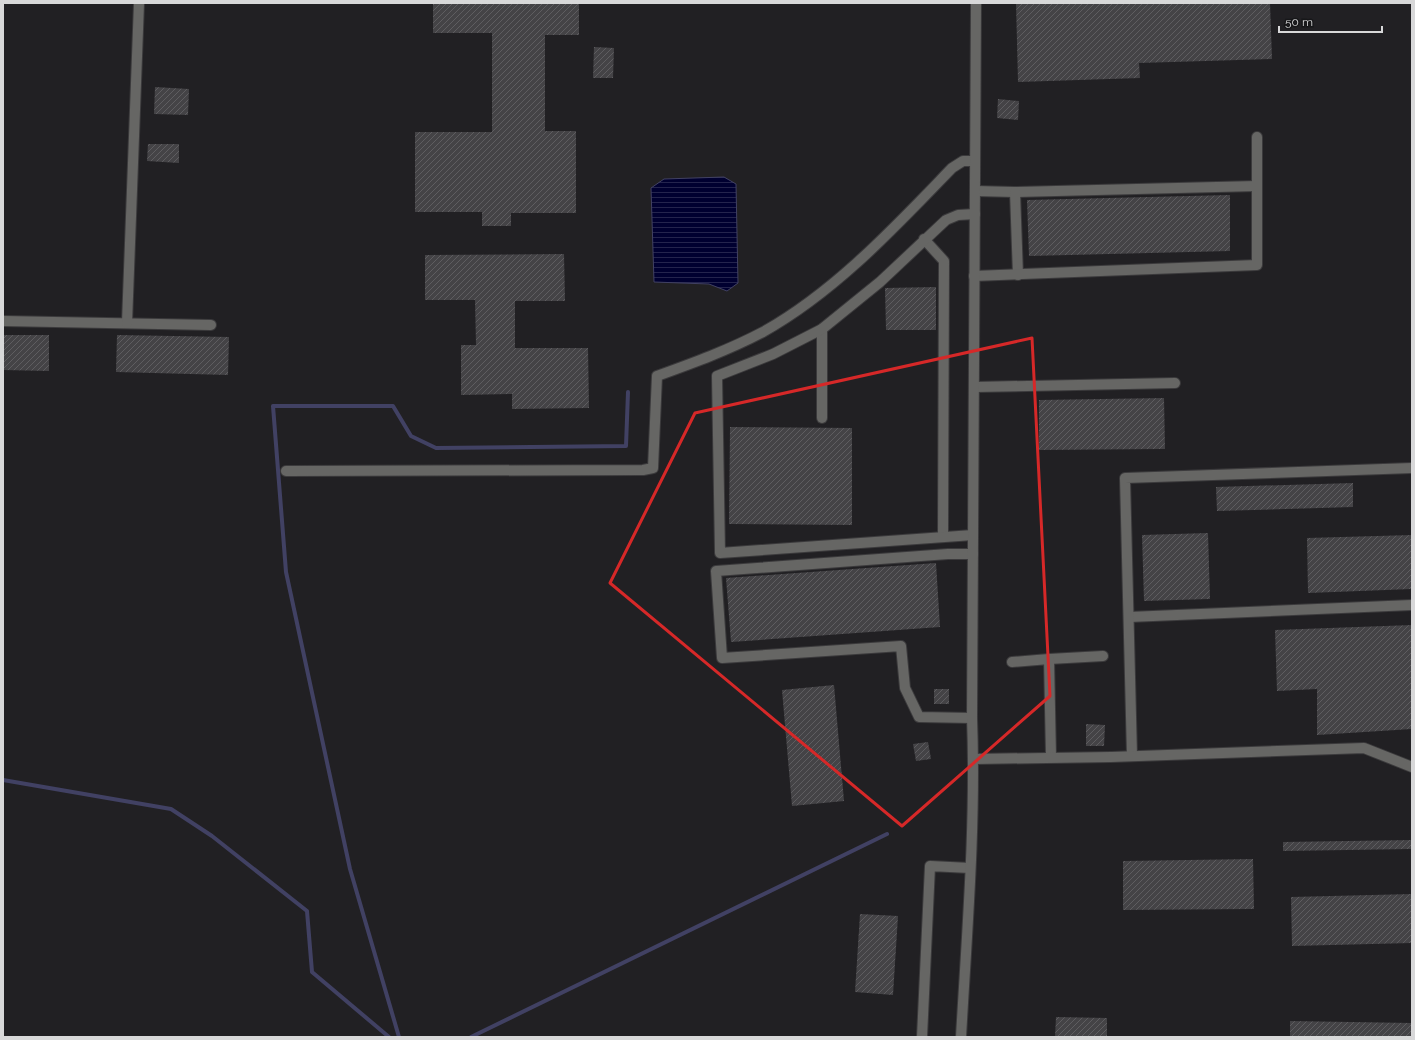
<svg xmlns="http://www.w3.org/2000/svg" width="1415" height="1040" viewBox="0 0 1415 1040" font-family="Raleway,sans-serif">
	<style>
		.water { fill: url(#water-rules); stroke: #414163 }
		.lines { fill: none; stroke-linecap: round; stroke-linejoin: round }
		.stream { stroke: #414163; stroke-width: 4 }
		.building { fill: url(#building-hatch) }
		.minor-casing { stroke: #3b3a3c; stroke-width: 12 }
		.minor { stroke: #666664; stroke-width: 10 }
		.marked { fill: none; stroke: #d62828; stroke-width: 3; stroke-linejoin: round }
	</style>
	<defs>
		<pattern id="water-rules" width="6" height="5" patternUnits="userSpaceOnUse"><rect width="6" height="5" fill="#000030"/><path d="M0 2.5h6" fill="none" stroke="#24244d"/></pattern>
		<pattern id="building-hatch" width="6" height="6" patternUnits="userSpaceOnUse"><rect width="6" height="6" fill="#444346"/><path d="M-1 1l2-2M0 6l6-6M5 7l2-2" fill="none" stroke="#5e5d60"/></pattern>
	</defs>
	<rect width="100%" height="100%" fill="#212023"/>
	<polygon class="water" points="724,177 736,184 738,283 727,291 709,284 654,282 651,188 664,179"/>
	<g class="lines">
		<g class="stream">
			<polyline points="3,780 171,809 212,836 307,911 312,972 389,1037"/>
			<polyline points="399,1037 350,869 286,572 273,406 393,406 411,436 436,448 626,446 628,392"/>
			<polyline points="471,1037 887,834"/>
		</g>
	</g>
	<g class="building">
		<polygon points="433,3 579,3 579,35 545,35 545,131 576,131 576,213 511,213 511,226 482,226 482,212 415,212 415,132 492,132 492,33 433,33"/>
		<polygon points="1016,3 1270,3 1272,59 1139,63 1140,78 1018,82"/>
		<polygon points="594,47 614,48 613,78 593,78"/>
		<polygon points="155,87 189,89 188,115 154,114"/>
		<polygon points="998,99 1019,101 1018,120 997,118"/>
		<polygon points="148,144 179,144 179,163 147,161"/>
		<polygon points="1230,195 1230,251 1029,256 1027,200"/>
		<polygon points="564,254 565,301 515,301 515,348 588,348 589,408 512,409 512,394 461,395 461,345 476,345 475,300 425,300 425,255"/>
		<polygon points="936,287 936,330 886,330 885,288"/>
		<polygon points="3,335 49,335 49,371 3,370"/>
		<polygon points="117,335 229,337 228,375 116,372"/>
		<polygon points="1164,398 1165,449 1039,450 1039,400"/>
		<polygon points="730,427 852,428 852,525 729,524"/>
		<polygon points="1353,483 1353,507 1217,511 1216,487"/>
		<polygon points="1208,533 1210,599 1144,601 1142,535"/>
		<polygon points="1412,535 1412,589 1308,593 1307,538"/>
		<polygon points="936,563 940,627 731,642 726,578"/>
		<polygon points="1412,625 1412,729 1317,735 1317,689 1277,691 1275,630"/>
		<polygon points="834,685 844,801 792,806 782,690"/>
		<rect x="934" y="689" width="15" height="15"/>
		<polygon points="1086,724 1105,725 1104,746 1086,746"/>
		<polygon points="928,742 931,759 916,761 913,744"/>
		<polygon points="1412,840 1412,849 1283,851 1283,842"/>
		<polygon points="1253,859 1254,909 1123,910 1123,861"/>
		<polygon points="1412,894 1412,943 1292,946 1291,897"/>
		<polygon points="860,914 898,916 893,995 855,992"/>
		<polygon points="1056,1017 1107,1018 1107,1037 1055,1037"/>
		<polygon points="1290,1021 1412,1023 1412,1037 1290,1037"/>
	</g>
	<g class="lines">
		<g class="minor-casing">
			<g id="minor">
				<polyline points="975,191 1015,192 1257,186"/>
				<polyline points="1015,192 1018,275"/>
				<polyline points="924,239 944,261 943,537"/>
				<polyline points="974,276 1257,265 1257,137"/>
				<polyline points="3,321 211,325"/>
				<polyline points="127,323 139,3"/>
				<polyline points="822,329 822,418"/>
				<polyline points="974,387 1175,383"/>
				<path d="M286,471L643,470L653,468L657,376C693,363 729,350 763,332C836,291 895,227 952,168L963,161H975"/>
				<polyline points="973,535 720,553 717,376 773,354 822,329 880,282 946,220 958,215 975,214"/>
				<polyline points="1129,617 1412,605"/>
				<polyline points="1049,659 1103,656"/>
				<polyline points="1012,662 1049,659 1051,757"/>
				<polyline points="972,718 919,717 905,688 901,646 722,658 716,571 948,554 973,554"/>
				<polyline points="1132,756 1125,478 1412,468"/>
				<polyline points="974,759 1111,757 1364,748 1412,767"/>
				<polyline points="922,1037 930,866 970,868"/>
				<path d="M961,1037C967,931 976,824 972,718L976,3"/>
			</g>
		</g>
		<use href="#minor" class="minor"/>
	</g>
	<path class="marked" d="M1032,338L1050,696L902,826L610,583L695,413Z"/>
	<rect width="1415" height="1040" fill="none" stroke="#d8d8d9" stroke-width="8"/>
	<path d="M1279 26v6h103v-6" fill="none" stroke="#d8d8d9" stroke-width="2"/>
	<text x="1285" y="26" font-size="12" fill="#d8d8d9" stroke="#171719" stroke-width="3" paint-order="stroke">50 m</text>
</svg>
